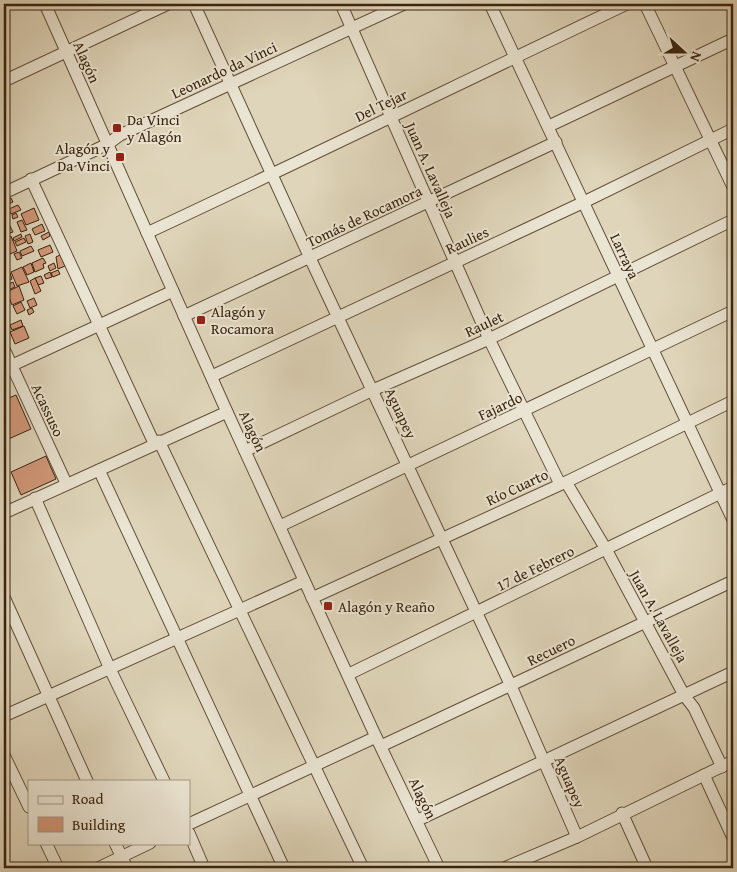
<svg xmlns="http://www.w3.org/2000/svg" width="737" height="872" viewBox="0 0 737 872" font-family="'Gentium Book Plus',serif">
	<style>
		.building { fill: #d19778; stroke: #3a240e }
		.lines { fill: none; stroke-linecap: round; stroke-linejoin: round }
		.minor-casing { stroke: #635039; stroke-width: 13 }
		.minor { stroke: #eae4d2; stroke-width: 11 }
		.poi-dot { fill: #8f2418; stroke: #eae4d2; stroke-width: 2 }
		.labels { text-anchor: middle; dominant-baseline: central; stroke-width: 4; stroke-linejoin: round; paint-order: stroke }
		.street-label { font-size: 15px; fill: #3a240e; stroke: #eae4d2 }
		.poi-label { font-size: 15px; fill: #3a240e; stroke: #eae4d2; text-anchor: start }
	</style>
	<rect width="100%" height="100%" fill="#dfd5ba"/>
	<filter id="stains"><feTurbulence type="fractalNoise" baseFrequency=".004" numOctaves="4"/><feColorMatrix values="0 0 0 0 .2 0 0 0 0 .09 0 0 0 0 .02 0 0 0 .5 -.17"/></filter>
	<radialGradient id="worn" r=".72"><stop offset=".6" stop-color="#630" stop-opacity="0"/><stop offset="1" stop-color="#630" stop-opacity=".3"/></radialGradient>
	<g class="building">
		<polygon points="11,198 13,202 6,205 4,201"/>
		<polygon points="18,205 21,210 11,214 9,209"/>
		<polygon points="34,208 39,220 26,225 21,214"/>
		<polygon points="16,213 18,217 13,219 12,215"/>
		<polygon points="22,220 27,230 21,232 17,222"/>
		<polygon points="9,224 13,232 7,234 4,226"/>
		<polygon points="42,224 45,231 35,235 32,229"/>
		<polygon points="49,232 50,236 43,240 41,236"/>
		<polygon points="21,234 22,237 14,241 13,238"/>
		<polygon points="30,234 33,242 28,244 25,236"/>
		<polygon points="11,236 17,251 5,256 4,239"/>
		<polygon points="24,238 26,242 17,246 15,242"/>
		<polygon points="50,245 53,252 41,257 38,250"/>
		<polygon points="31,246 34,251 22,256 20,251"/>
		<polygon points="19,252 22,258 17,260 14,254"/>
		<polygon points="60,255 65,266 58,269 56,257"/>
		<polygon points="43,258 46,263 43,264 44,268 35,272 32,263"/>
		<polygon points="31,263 34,272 27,275 23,267"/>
		<polygon points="54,263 56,268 50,271 48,266"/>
		<polygon points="22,267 29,282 17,286 11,272"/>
		<polygon points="58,270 60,274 53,277 51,273"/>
		<polygon points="50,272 52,277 46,279 44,275"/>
		<polygon points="10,273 12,279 4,283 4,276"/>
		<polygon points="41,276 44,283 38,285 35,278"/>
		<polygon points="35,278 41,291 35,294 30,281"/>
		<polygon points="13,282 15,287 4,292 4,286"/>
		<polygon points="19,286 24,300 12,305 7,292"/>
		<polygon points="4,297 9,307 4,309"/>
		<polygon points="34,298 37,305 30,308 27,301"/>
		<polygon points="21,302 25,310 17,314 13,306"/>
		<polygon points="32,308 34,312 29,315 27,310"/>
		<polygon points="21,320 23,326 12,330 10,325"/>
		<polygon points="24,326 29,338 15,344 10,332"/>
		<polygon points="16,395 31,429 4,441 4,400"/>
		<polygon points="46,456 56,479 21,495 11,472"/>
	</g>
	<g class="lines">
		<g class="minor-casing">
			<g id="minor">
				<polyline points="45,4 227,412 376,737 439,868"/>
				<polyline points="194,4 310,258 511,686 577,837"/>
				<polyline points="341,4 489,339 560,484"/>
				<polyline points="490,4 733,520"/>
				<polyline points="645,4 733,187"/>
				<polyline points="4,81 168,4"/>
				<polyline points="549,126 733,39"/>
				<polyline points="31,179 154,443"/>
				<polyline points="4,193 108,144 120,135 404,4"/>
				<path d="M147,233C308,158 467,80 627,4"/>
				<polyline points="184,316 556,142"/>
				<polyline points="4,349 66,483"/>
				<polyline points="4,369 173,291"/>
				<polyline points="212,376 584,202 733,129"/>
				<polyline points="159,441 363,868"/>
				<polyline points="245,451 373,390 489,339 733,220"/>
				<polyline points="99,470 284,868"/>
				<polyline points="566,482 607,551 684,695 694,708 722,767"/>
				<polyline points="35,498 110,669 164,781"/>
				<polyline points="4,513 227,412"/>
				<polyline points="280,526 733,311"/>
				<polyline points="4,597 87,781"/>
				<polyline points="312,598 566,482 733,401"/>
				<polyline points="349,674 733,487"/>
				<polyline points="4,716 304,581"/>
				<polyline points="381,746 733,581"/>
				<polyline points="4,755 29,807"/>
				<polyline points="704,775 733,838"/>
				<polyline points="622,813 647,868"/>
				<polyline points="418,820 733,672"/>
				<polyline points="189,824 376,737"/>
				<polyline points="189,833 204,868"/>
				<polyline points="46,843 58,868"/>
				<polyline points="115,843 127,868"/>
				<polyline points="98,868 150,843"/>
				<polyline points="504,868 577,837 733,761"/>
			</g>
		</g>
		<use href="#minor" class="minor"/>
	</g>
	<g class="poi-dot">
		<rect x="112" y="123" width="10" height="10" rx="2.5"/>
		<rect x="115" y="152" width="10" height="10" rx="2.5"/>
		<rect x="196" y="315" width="10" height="10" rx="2.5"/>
		<rect x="323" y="601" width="10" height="10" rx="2.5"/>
	</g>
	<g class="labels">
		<g class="street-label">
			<text transform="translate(87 62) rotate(66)">Alagón</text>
			<text transform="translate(224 70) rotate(-25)">Leonardo da Vinci</text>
			<text transform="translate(381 105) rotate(-26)">Del Tejar</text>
			<text transform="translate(431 170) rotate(66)">Juan A. Lavalleja</text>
			<text transform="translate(364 216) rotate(-25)">Tomás de Rocamora</text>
			<text transform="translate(467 240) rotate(-25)">Raulies</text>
			<text transform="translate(625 256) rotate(65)">Larraya</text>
			<text transform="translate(484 324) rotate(-25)">Raulet</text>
			<text transform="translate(500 406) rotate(-25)">Fajardo</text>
			<text transform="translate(48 410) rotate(65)">Acassuso</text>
			<text transform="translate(401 413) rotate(65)">Aguapey</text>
			<text transform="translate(253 431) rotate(65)">Alagón</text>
			<text transform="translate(517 487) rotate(-25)">Río Cuarto</text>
			<text transform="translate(535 568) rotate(-26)">17 de Febrero</text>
			<text transform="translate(659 616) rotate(61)">Juan A. Lavalleja</text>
			<text transform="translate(551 650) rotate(-26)">Recuero</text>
			<text transform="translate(570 782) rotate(67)">Aguapey</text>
			<text transform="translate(423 798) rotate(64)">Alagón</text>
		</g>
		<g class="poi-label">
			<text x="127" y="119">Da Vinci<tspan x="127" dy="17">y Alagón</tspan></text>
			<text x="110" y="148" text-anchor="end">Alagón y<tspan x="110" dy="17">Da Vinci</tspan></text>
			<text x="211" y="311">Alagón y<tspan x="211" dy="17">Rocamora</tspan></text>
			<text x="338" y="606">Alagón y Reaño</text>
		</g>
	</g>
	<rect width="737" height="872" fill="none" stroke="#dfd5ba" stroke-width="20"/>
	<rect x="5" y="5" width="727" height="862" fill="none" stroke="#3a240e" stroke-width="2.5"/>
	<rect x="10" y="10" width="717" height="852" fill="none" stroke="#3a240e"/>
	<rect x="28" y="780" width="162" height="65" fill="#eae4d2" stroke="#a49784"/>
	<rect x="38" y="796" width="25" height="8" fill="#eae4d2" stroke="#a49784"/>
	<text x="72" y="804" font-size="15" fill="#3a240e">Road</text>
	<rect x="38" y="817" width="25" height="15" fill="#d19778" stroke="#a49784"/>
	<text x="72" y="830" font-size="15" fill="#3a240e">Building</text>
	<g transform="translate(684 52) rotate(111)" stroke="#eae4d2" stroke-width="4" paint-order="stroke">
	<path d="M0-4L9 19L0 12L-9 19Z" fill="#3a240e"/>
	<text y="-8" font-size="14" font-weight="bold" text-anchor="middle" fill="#3a240e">N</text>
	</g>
	<rect width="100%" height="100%" filter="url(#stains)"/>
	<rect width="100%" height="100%" fill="url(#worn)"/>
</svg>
